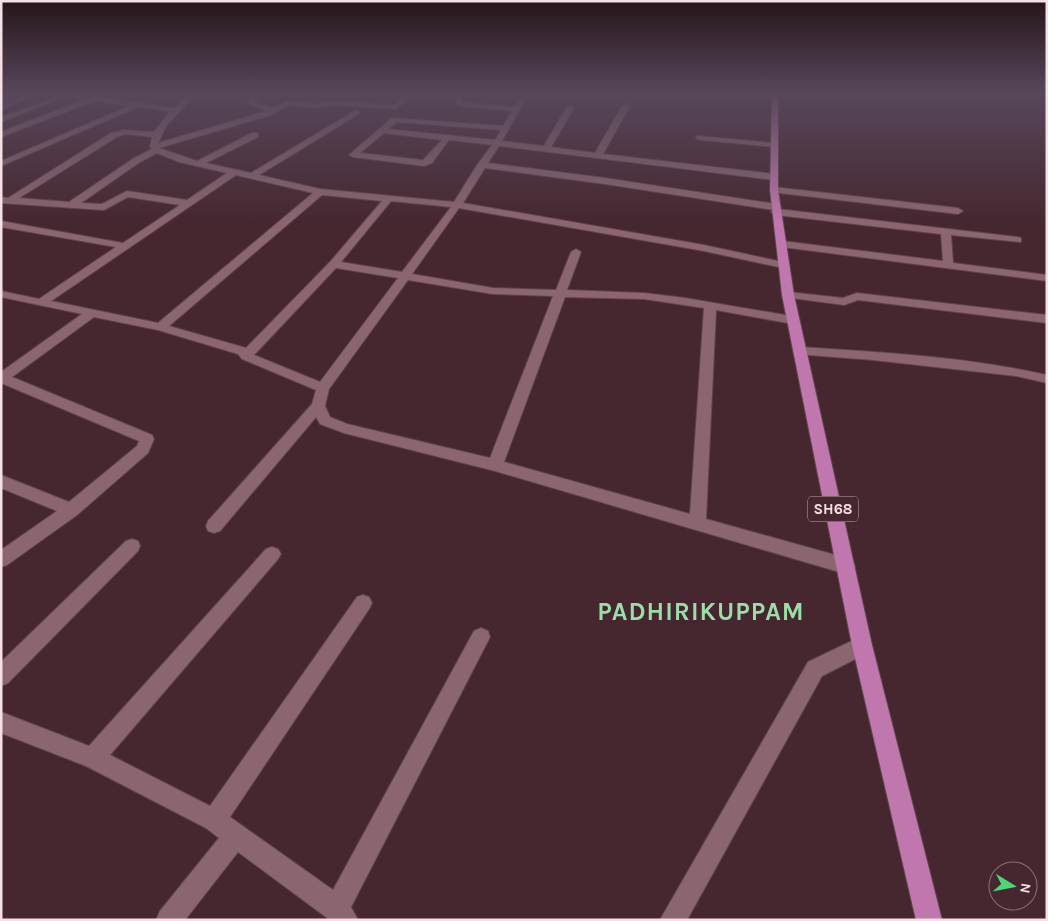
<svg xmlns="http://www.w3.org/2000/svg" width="1048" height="921" viewBox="0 0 1048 921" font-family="Karla,sans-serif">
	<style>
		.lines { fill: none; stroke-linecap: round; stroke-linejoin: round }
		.canal { fill: #6d5393; fill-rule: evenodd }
		.minor-casing { stroke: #60454d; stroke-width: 2 }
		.major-casing { stroke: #60454d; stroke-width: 2 }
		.minor { fill: #8b6670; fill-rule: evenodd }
		.major { fill: #bf77ad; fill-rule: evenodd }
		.labels { text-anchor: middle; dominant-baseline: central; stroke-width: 4.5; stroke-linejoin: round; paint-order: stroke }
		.shield { fill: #462730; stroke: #c0a8af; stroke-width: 1 }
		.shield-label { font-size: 15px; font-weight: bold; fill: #f5e0e5 }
		.near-district-label { font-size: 25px; font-weight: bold; letter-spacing: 1px; fill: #9cdea9; stroke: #462730 }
	</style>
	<rect width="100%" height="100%" fill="#462730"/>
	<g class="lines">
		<polygon class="canal" points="27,93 38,93 1,111 1,104"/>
		<g class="minor-casing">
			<g id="minor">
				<path d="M70,93L174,108L190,93H197L166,126L158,143L266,111L248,103L250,98L255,93H262L255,102L272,108L288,101L316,104L332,101L394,105L405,95L397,93H465L461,100L463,102L514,107L523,93H529L502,141L544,146L566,108L570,106L574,108L551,147L595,153L622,106L626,104L630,106L603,154L774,174L778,177L774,180L499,146L488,163L605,178L776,204L781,207L778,209L1017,237L1021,238V242L951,235L953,263L1047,275V281L782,247L777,244L782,241L943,261L941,234L776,215L771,212L774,210L605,184L485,168L463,203L704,245L787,263L788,265L787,267L783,268L704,251L459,208L412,274L493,288L556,290L571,252L576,249L581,252L567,290L644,293L685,298L797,317L799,320L797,323L793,324L716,310L706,519L846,558L852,561L855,566L852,571L846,574L495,471L344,433L320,424L316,417L220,531L214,533L208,531L206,526L208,521L312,404L316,390L242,359L238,354L158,330L94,317L12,377L152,435L154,439L148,453L77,515L7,565L1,567V550L57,511L1,488V475L69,502L137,446L139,441L1,383V372L82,314L1,297V291L39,299L116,247L1,227V221L123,243L180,205L128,197L104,210L1,203V197L8,198L111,133L125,130L154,132L170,111L138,107L1,166V161L129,106L95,101L1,137V132L86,99L70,97L60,99L1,122V117ZM412,96L456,98V104L460,106L512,111L503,126L392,118L349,155L353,157L424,166L432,163L449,140L492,145L477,165L454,202L320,189L259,175L359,114L360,112L356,110L251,173L206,163L258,137V133H252L197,161L159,148L271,115L289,105L316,108L332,105L396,109ZM397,122L501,130L495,140L388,129ZM384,133L442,140L423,160L360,153ZM125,134L152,137L150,147L152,149L134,158L69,202L19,198L117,137ZM157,153L179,162L227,173L187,200L127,191L102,204L81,203L140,162ZM236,175L313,193L158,323L51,301ZM322,195L382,201L330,262L246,348L169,326ZM391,201L451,207L402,272L341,262ZM336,268L398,278L320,382L254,355ZM408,280L493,294L553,296L490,458L347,424L330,417L325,406L329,389ZM565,297L644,299L704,308L690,514L504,462Z"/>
				<polygon points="697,136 774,143 778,145 774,147 700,140 696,138"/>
				<polygon points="774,187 958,208 963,211 958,214 771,192 770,190"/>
				<polygon points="788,292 843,298 857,293 1047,315 1047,323 858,300 844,305 784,297 782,295 784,293"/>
				<path d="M800,347C881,352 968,357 1047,375V383L1016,376L873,360L796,354L794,351L796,348Z"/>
				<polygon points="132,539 138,541 140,546 138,551 8,683 1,686 1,662 126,541"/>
				<polygon points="272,547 278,549 281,554 278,559 110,755 210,806 357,597 363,595 369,597 372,603 369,609 230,817 333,890 474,631 481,628 488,631 490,637 351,907 358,920 330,920 238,852 185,920 156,920 160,911 219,838 206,828 86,766 1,733 1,712 89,746 266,549"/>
				<polygon points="862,636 869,638 872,645 869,652 822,676 687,920 660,920 808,662"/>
			</g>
		</g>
		<g class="major-casing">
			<polygon id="major" points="772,93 778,93 778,190 794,295 872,645 942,920 916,920 852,645 782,295 770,190"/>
		</g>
		<use href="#minor" class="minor"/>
		<use href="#major" class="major"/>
	</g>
	<linearGradient id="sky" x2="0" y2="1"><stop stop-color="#26151a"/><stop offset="0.42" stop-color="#574759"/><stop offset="1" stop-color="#574759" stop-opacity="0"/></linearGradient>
	<rect width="1048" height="222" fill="url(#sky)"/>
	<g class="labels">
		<rect class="shield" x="808" y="496.5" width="50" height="25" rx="4"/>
		<g class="shield-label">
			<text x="833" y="509">SH68</text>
		</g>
		<g class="near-district-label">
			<text x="701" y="611">PADHIRIKUPPAM</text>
		</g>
	</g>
	<rect width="1048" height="921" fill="none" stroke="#f5e0e5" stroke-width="5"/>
	<g transform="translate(1013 886) rotate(100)"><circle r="24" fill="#462730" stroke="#8c7178"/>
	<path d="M0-4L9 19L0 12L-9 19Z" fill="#4dd676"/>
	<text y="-8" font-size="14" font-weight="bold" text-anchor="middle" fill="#f5e0e5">N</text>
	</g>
</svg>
